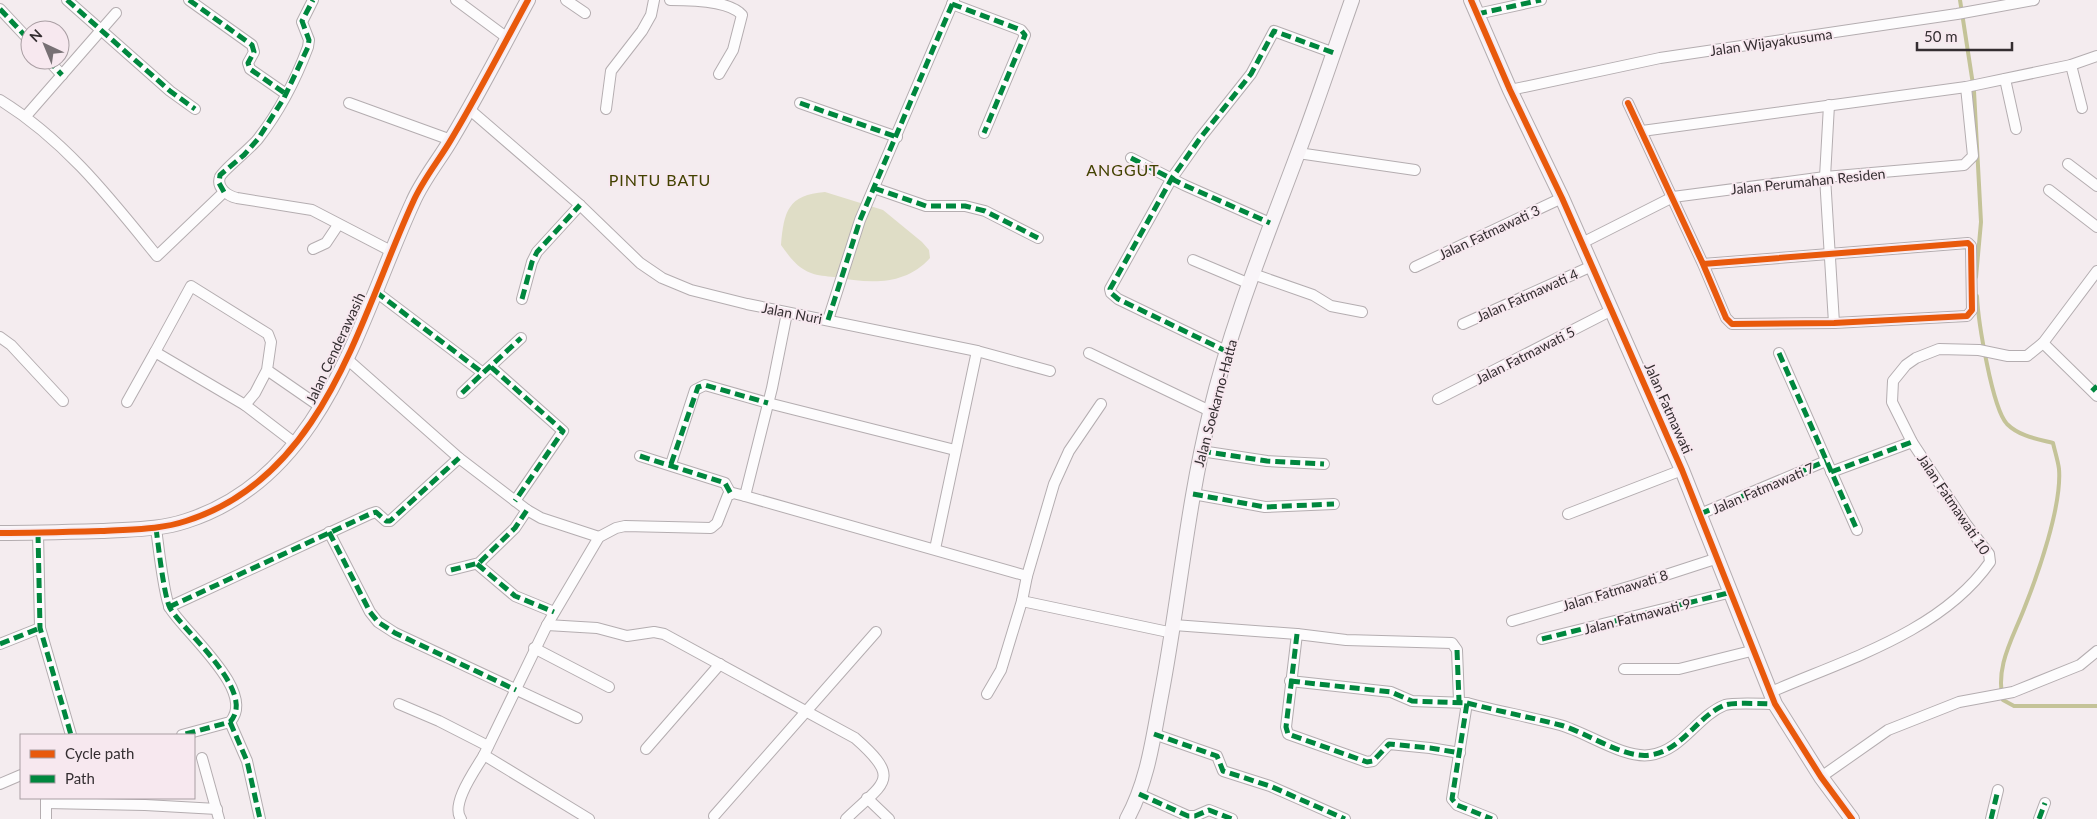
<svg xmlns="http://www.w3.org/2000/svg" width="2097" height="819" viewBox="0 0 2097 819" font-family="Lato,sans-serif">
	<style>
		.green { fill: #dfddc6 }
		.lines { fill: none; stroke-linecap: round; stroke-linejoin: round }
		.stream { stroke: #c4c398; stroke-width: 4 }
		.street-casing { stroke: #b4adb0; stroke-width: 12 }
		.secondary-casing { stroke: #b4adb0; stroke-width: 16 }
		.street { stroke: #fdfcfd; stroke-width: 10 }
		.secondary { stroke: #f9f5f8; stroke-width: 14 }
		.quiet { stroke: #00873e; stroke-width: 5; stroke-dasharray: 10 5; stroke-linecap: butt }
		.cycleway-casing { stroke: #f7e8ef; stroke-width: 9 }
		.cycleway { stroke: #e8590c; stroke-width: 6 }
		.labels { text-anchor: middle; dominant-baseline: central; stroke-width: 4; stroke-linejoin: round; paint-order: stroke }
		.street-label { font-size: 14px; fill: #342e31; stroke: #f7e8ef }
		.quarter-label { font-size: 16px; letter-spacing: 1px; fill: #424200; stroke: #f7e8ef }
	</style>
	<rect width="100%" height="100%" fill="#f4ecef"/>
	<path class="green" d="M825,192L883,210L922,242L929,250L930,258C904,287 868,283 834,277C826,276 818,276 811,273C797,268 789,256 781,245C784,211 788,195 825,192Z"/>
	<g class="lines">
		<g class="stream">
			<polyline points="1960,0 1974,91 1981,222 1976,277"/>
			<path d="M1977,296C1978,320 1992,408 2007,424C2019,436 2037,439 2053,443C2055,452 2058,461 2059,469C2062,506 2038,574 2024,609C2012,640 1995,667 2003,700L2014,706H2097"/>
		</g>
		<g class="street-casing">
			<g id="street">
				<polyline points="67,0 170,91 195,109"/>
				<polyline points="189,0 252,45 254,52 248,63 250,69 286,94"/>
				<path d="M313,0L302,22L309,40L308,47C296,79 279,112 258,139C251,148 222,171 220,177C216,188 228,196 237,198L312,210L391,251"/>
				<polyline points="456,0 506,37"/>
				<polyline points="566,0 585,13"/>
				<path d="M670,0C688,0 729,0 742,15L733,50L719,74"/>
				<polyline points="952,4 1021,30 1025,35 984,133"/>
				<polyline points="0,9 30,41"/>
				<polyline points="1477,14 1541,0"/>
				<polyline points="48,60 62,75"/>
				<polyline points="2071,65 2082,108"/>
				<polyline points="2005,79 2016,129"/>
				<polyline points="1510,90 1660,58 1957,14 2034,0"/>
				<path d="M0,100C65,140 110,198 157,256L224,192"/>
				<polyline points="349,103 451,140"/>
				<polyline points="800,103 897,137"/>
				<polyline points="1628,103 1703,264 1726,318 1732,324 1834,323 1967,316 1972,310 1971,246 1968,243 1703,264"/>
				<polyline points="1829,105 1825,177 1834,323"/>
				<polyline points="469,109 580,205 640,263 662,278 691,290 747,304 977,351 935,549"/>
				<polyline points="606,109 611,71 642,31 651,15 654,0"/>
				<polyline points="26,116 116,13"/>
				<polyline points="1642,131 1966,87 2071,65 2097,56"/>
				<polyline points="1298,153 1415,170"/>
				<polyline points="1131,158 1184,185 1270,223"/>
				<polyline points="2068,164 2097,186"/>
				<polyline points="874,188 926,206 965,206 985,211 1038,238"/>
				<polyline points="2049,190 2097,227"/>
				<polyline points="1582,243 1673,197 1825,177 1964,165 1973,156 1966,87"/>
				<polyline points="313,249 326,243 338,225"/>
				<polyline points="1193,260 1250,284"/>
				<polyline points="1415,267 1562,198"/>
				<polyline points="1253,274 1313,295 1331,306 1362,312"/>
				<polyline points="376,292 483,373 521,338"/>
				<polyline points="522,299 532,262 537,252 580,205"/>
				<polyline points="828,320 860,220 954,0"/>
				<polyline points="1463,324 1592,266"/>
				<polyline points="0,337 11,345 63,401"/>
				<polyline points="2043,343 2097,396"/>
				<polyline points="977,351 1050,371"/>
				<polyline points="1228,352 1118,299 1111,293 1110,289 1172,178 1201,137 1251,74 1274,31 1334,53"/>
				<polyline points="1089,353 1210,411"/>
				<polyline points="1779,353 1857,530"/>
				<polyline points="347,359 459,458 527,510 541,518 599,537"/>
				<polyline points="491,367 563,431 515,501"/>
				<polyline points="267,370 255,393 245,405 155,352 191,286 268,334 271,342 267,370 322,408"/>
				<polyline points="462,393 483,373"/>
				<polyline points="1438,399 1612,310"/>
				<polyline points="127,402 155,352"/>
				<polyline points="245,405 296,444"/>
				<polyline points="1201,451 1267,461 1324,464"/>
				<polyline points="640,456 725,483 731,494"/>
				<polyline points="671,464 695,390 705,385 768,403 955,450"/>
				<polyline points="1831,472 1912,442"/>
				<polyline points="1193,494 1265,507 1334,504"/>
				<polyline points="745,496 1027,576 1022,601 1173,633"/>
				<polyline points="1568,514 1682,470"/>
				<polyline points="1700,514 1826,461"/>
				<path d="M156,528C158,543 164,597 170,608C184,632 258,692 230,722L182,735"/>
				<polyline points="329,532 370,612 378,622 395,633 577,718"/>
				<polyline points="38,533 40,628 71,735"/>
				<polyline points="477,564 515,596 554,612"/>
				<polyline points="451,570 479,563 515,528 527,510"/>
				<polyline points="1027,576 1054,484 1069,451 1101,404"/>
				<polyline points="169,607 370,514 376,512 386,521 390,521 459,458"/>
				<polyline points="1512,621 1635,585 1718,558"/>
				<path d="M547,625L597,628L627,636L654,632L664,634L855,738C903,780 884,782 846,819"/>
				<polyline points="1174,625 1297,634 1346,640 1452,643 1457,650 1459,701"/>
				<polyline points="1297,634 1286,727 1288,734 1367,762 1373,761 1389,744 1430,748 1460,753"/>
				<polyline points="1542,639 1732,592"/>
				<polyline points="0,644 40,628"/>
				<polyline points="534,648 609,687"/>
				<polyline points="1624,669 1679,669 1755,650"/>
				<polyline points="1290,681 1391,692 1412,701 1467,703 1452,799 1457,805 1492,819"/>
				<path d="M1771,692C1847,659 1941,632 1990,562L1989,554L1966,524L1912,442L1892,402L1893,381L1906,365L1916,358L1939,349L1979,350L2008,356H2027L2043,343L2097,271"/>
				<polyline points="987,694 1001,670 1022,601"/>
				<path d="M1467,703C1498,711 1529,717 1560,725C1586,732 1624,759 1650,755C1682,751 1697,716 1725,705C1734,702 1764,704 1775,704"/>
				<polyline points="399,704 439,721 488,746"/>
				<polyline points="230,722 247,761 260,819"/>
				<polyline points="1154,734 1217,756 1223,771 1270,786 1345,819"/>
				<polyline points="646,749 720,664"/>
				<polyline points="202,758 219,819"/>
				<polyline points="1821,777 1888,730 1959,702 2013,692 2080,665 2097,651"/>
				<polyline points="0,784 21,775"/>
				<polyline points="1139,794 1188,816 1195,816 1209,810 1232,819"/>
				<polyline points="46,798 46,819"/>
				<polyline points="867,798 889,819"/>
				<polyline points="46,803 145,805 217,809"/>
				<polyline points="714,816 876,632"/>
				<path d="M461,819C450,804 476,769 484,755"/>
				<polyline points="589,819 484,755 547,625 599,537 616,528 625,526 711,528 717,523 728,495 733,493 745,496 772,388 787,313"/>
				<polyline points="1991,819 1998,790"/>
				<polyline points="2039,819 2045,803"/>
			</g>
		</g>
		<g class="secondary-casing">
			<g id="secondary">
				<polyline points="1471,0 1510,90 1562,198 1682,470 1775,704 1821,777 1852,819"/>
				<path d="M0,533C35,533 69,532 104,531C131,529 159,530 186,521C325,477 359,319 413,202C423,179 440,159 452,138C479,93 503,46 528,0"/>
				<path d="M1127,819C1148,781 1153,738 1161,696C1179,602 1187,506 1210,413C1231,324 1266,239 1298,153C1317,103 1334,51 1352,0"/>
			</g>
		</g>
		<use href="#street" class="street"/>
		<use href="#secondary" class="secondary"/>
		<g class="quiet">
			<polyline points="67,0 170,91 195,109"/>
			<polyline points="189,0 252,45 254,52 248,63 250,69 286,94"/>
			<polyline points="952,4 1021,30 1025,35 984,133"/>
			<polyline points="0,9 30,41"/>
			<polyline points="1477,14 1541,0"/>
			<polyline points="48,60 62,75"/>
			<polyline points="800,103 897,137"/>
			<polyline points="1131,158 1184,185 1270,223"/>
			<polyline points="874,188 926,206 965,206 985,211 1038,238"/>
			<polyline points="224,192 219,183 220,175 244,155 258,139 284,98 308,47 309,40 302,21 313,0"/>
			<polyline points="376,292 483,373 521,338"/>
			<polyline points="522,299 532,262 537,252 580,205"/>
			<polyline points="828,320 860,220 954,0"/>
			<polyline points="1228,352 1118,299 1111,293 1110,289 1172,178 1201,137 1251,74 1274,31 1334,53"/>
			<polyline points="1779,353 1857,530"/>
			<polyline points="491,367 563,431 515,501"/>
			<polyline points="2092,391 2097,386"/>
			<polyline points="462,393 483,373"/>
			<polyline points="1201,451 1267,461 1324,464"/>
			<polyline points="640,456 725,483 731,494"/>
			<polyline points="671,464 698,387 705,385 768,403"/>
			<polyline points="1831,472 1912,442"/>
			<polyline points="1193,494 1265,507 1334,504"/>
			<polyline points="1700,514 1826,461"/>
			<path d="M156,528C158,543 164,597 170,608C184,632 258,692 230,722L182,735"/>
			<polyline points="329,532 370,612 378,622 395,633 516,690"/>
			<polyline points="38,533 40,628 71,735"/>
			<polyline points="477,564 515,596 554,612"/>
			<polyline points="451,570 479,563 515,528 527,510"/>
			<polyline points="169,607 370,514 376,512 386,521 390,521 459,458"/>
			<polyline points="1297,634 1286,727 1288,734 1367,762 1373,761 1389,744 1430,748 1460,753"/>
			<polyline points="1542,639 1732,592"/>
			<polyline points="0,644 40,628"/>
			<polyline points="1457,650 1459,701"/>
			<polyline points="1290,681 1391,692 1412,701 1467,703 1452,799 1457,805 1492,819"/>
			<path d="M1467,703C1498,711 1529,717 1560,725C1586,732 1624,759 1650,755C1682,751 1697,716 1725,705C1734,702 1764,704 1775,704"/>
			<polyline points="230,722 247,761 260,819"/>
			<polyline points="1154,734 1217,756 1223,771 1270,786 1345,819"/>
			<polyline points="1139,794 1188,816 1195,816 1209,810 1232,819"/>
			<polyline points="1991,819 1998,790"/>
			<polyline points="2039,819 2045,803"/>
		</g>
		<g class="cycleway-casing">
			<g id="cycleway">
				<polyline points="1471,0 1510,90 1562,198 1682,470 1775,704 1821,777 1852,819"/>
				<polyline points="1628,103 1703,264 1726,318 1732,324 1834,323 1967,316 1972,310 1971,246 1968,243 1703,264"/>
				<path d="M0,533C35,533 69,532 104,531C131,529 159,530 186,521C325,477 359,319 413,202C423,179 440,159 452,138C479,93 503,46 528,0"/>
			</g>
		</g>
		<use href="#cycleway" class="cycleway"/>
	</g>
	<g class="labels">
		<g class="street-label">
			<text transform="translate(1771 42) rotate(-8)">Jalan Wijayakusuma</text>
			<text transform="translate(1808 181) rotate(-6)">Jalan Perumahan Residen</text>
			<text transform="translate(1489 232) rotate(-25)">Jalan Fatmawati 3</text>
			<text transform="translate(1527 295) rotate(-24)">Jalan Fatmawati 4</text>
			<text transform="translate(792 313) rotate(11)">Jalan Nuri</text>
			<text transform="translate(335 348) rotate(-65)">Jalan Cenderawasih</text>
			<text transform="translate(1525 355) rotate(-27)">Jalan Fatmawati 5</text>
			<text transform="translate(1215 403) rotate(-75)">Jalan Soekarno-Hatta</text>
			<text transform="translate(1669 408) rotate(66)">Jalan Fatmawati</text>
			<text transform="translate(1763 488) rotate(-23)">Jalan Fatmawati 7</text>
			<text transform="translate(1954 504) rotate(56)">Jalan Fatmawati 10</text>
			<text transform="translate(1615 590) rotate(-17)">Jalan Fatmawati 8</text>
			<text transform="translate(1637 616) rotate(-14)">Jalan Fatmawati 9</text>
		</g>
		<g class="quarter-label">
			<text x="1123" y="169">ANGGUT</text>
			<text x="660" y="179">PINTU BATU</text>
		</g>
	</g>
	<rect x="20" y="734" width="175" height="65" fill="#f7e8ef" stroke="#a99ea3"/>
	<rect x="30" y="750" width="25" height="8" fill="#e8590c" stroke="#a99ea3"/>
	<text x="65" y="759" font-size="15" fill="#342e31">Cycle path</text>
	<rect x="30" y="775" width="25" height="8" fill="#00873e" stroke="#a99ea3"/>
	<text x="65" y="784" font-size="15" fill="#342e31">Path</text>
	<g transform="translate(45 45) rotate(316)"><circle r="24" fill="#f7e8ef" stroke="#a99ea3"/>
	<path d="M0-4L9 19L0 12L-9 19Z" fill="#777074"/>
	<text y="-8" font-size="14" font-weight="bold" text-anchor="middle" fill="#342e31">N</text>
	</g>
	<path d="M1917 42v8h95v-8" fill="none" stroke="#342e31" stroke-width="2.5"/>
	<text x="1924" y="42" font-size="15" fill="#342e31" stroke="#f7e8ef" stroke-width="4" paint-order="stroke">50 m</text>
</svg>
